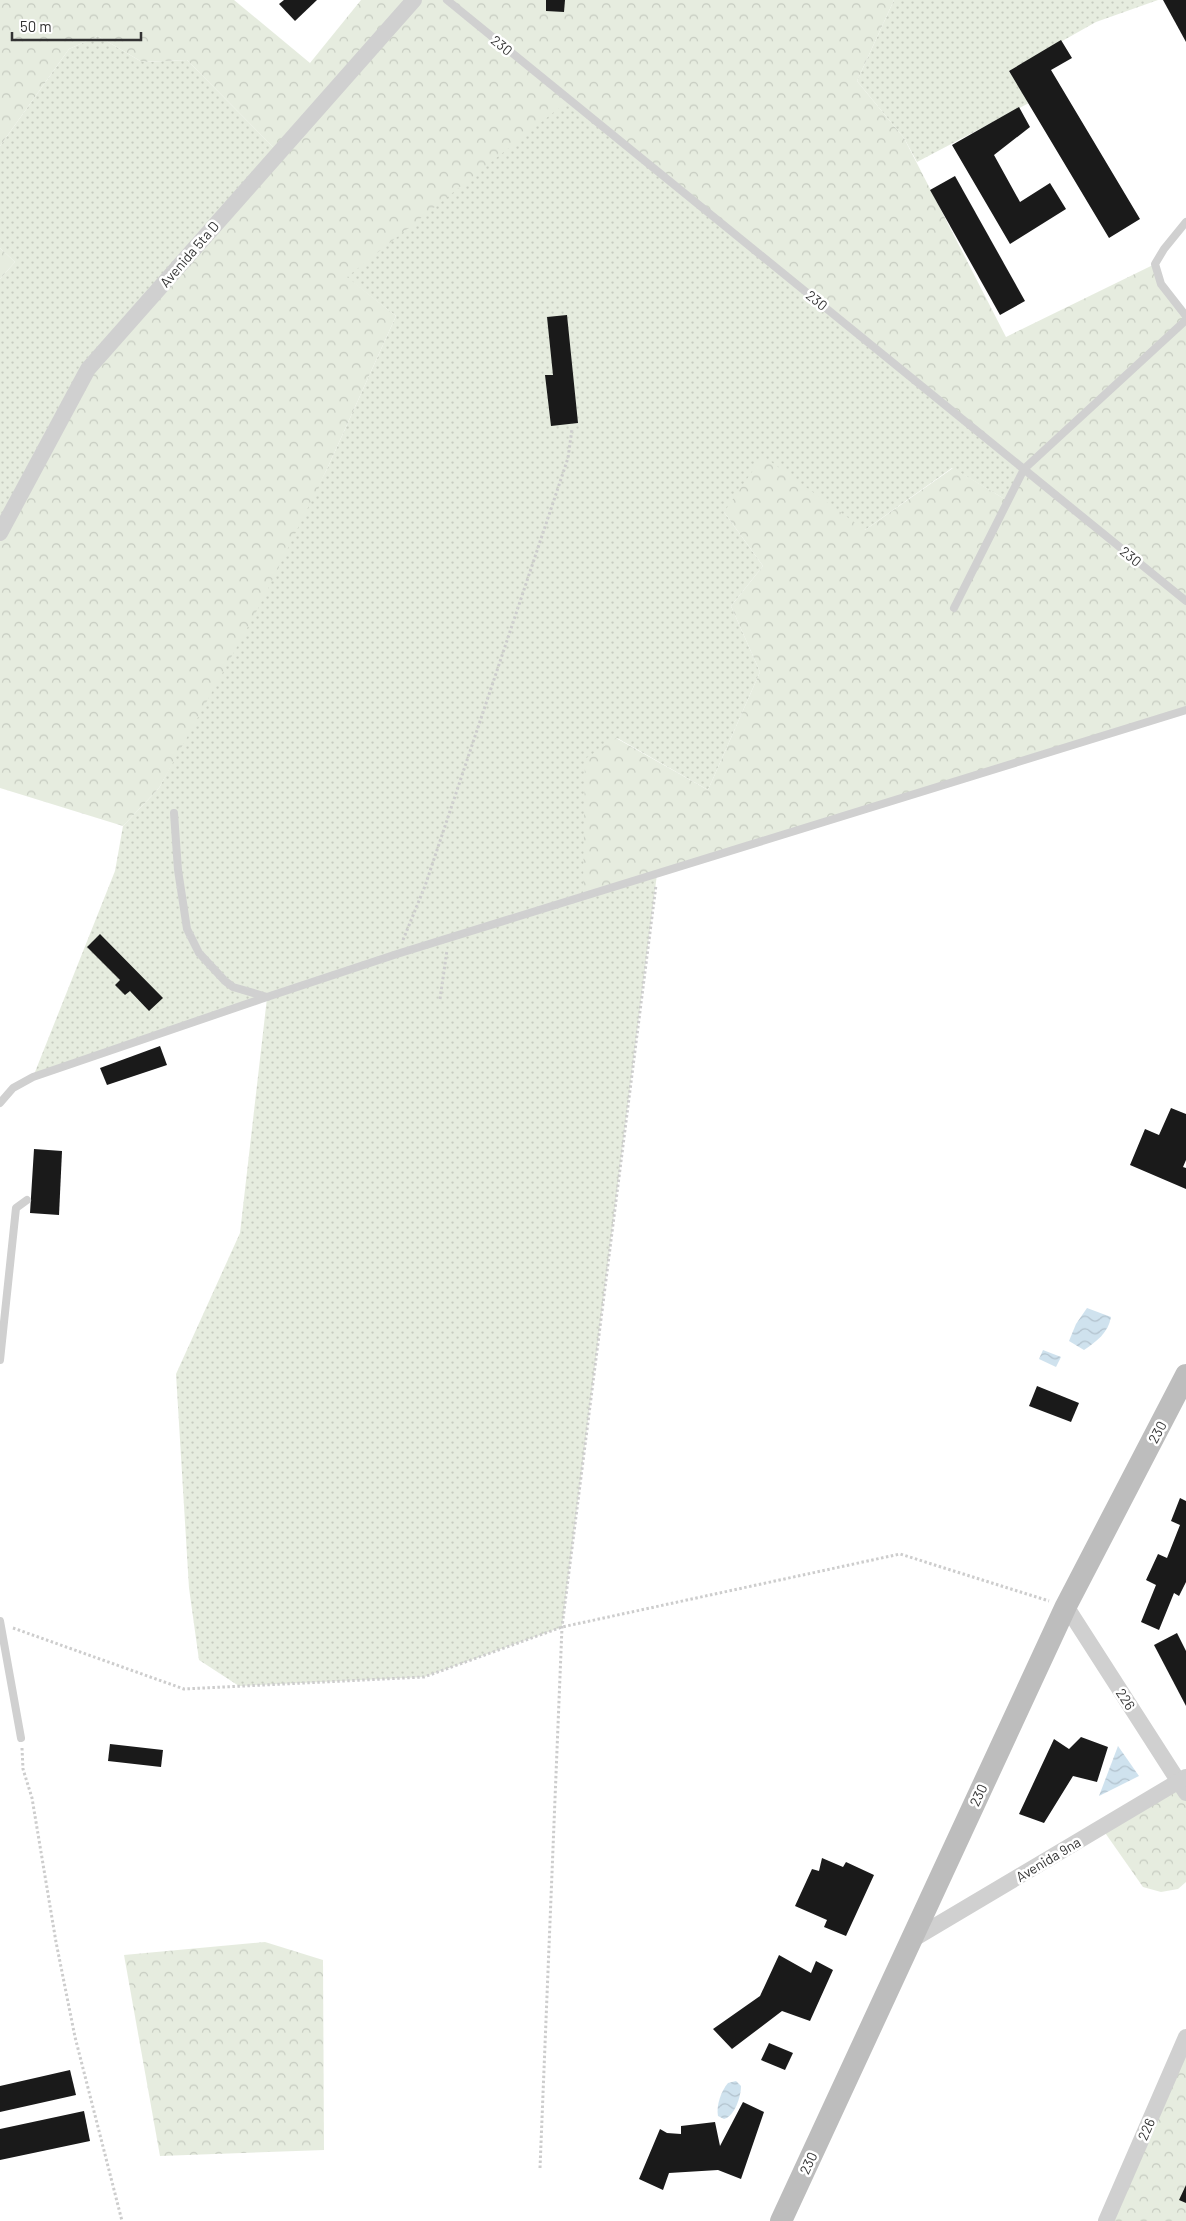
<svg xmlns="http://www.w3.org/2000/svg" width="1186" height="2221" viewBox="0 0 1186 2221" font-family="Barlow,sans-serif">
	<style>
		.grass { fill: url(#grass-dots) }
		.forest { fill: url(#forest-crowns) }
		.water { fill: url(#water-waves) }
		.building { fill: #1a1a1a }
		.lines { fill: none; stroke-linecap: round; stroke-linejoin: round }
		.path { stroke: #cdcdcd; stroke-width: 3; stroke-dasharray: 2.5 2.5; stroke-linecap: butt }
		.lane { stroke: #d0d0d0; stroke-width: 8 }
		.street { stroke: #d0d0d0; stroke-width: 16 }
		.secondary { stroke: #bdbdbd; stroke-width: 22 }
		.labels { text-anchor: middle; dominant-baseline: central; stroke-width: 5; stroke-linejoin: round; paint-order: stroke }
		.street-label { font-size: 14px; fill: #333; stroke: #fff }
	</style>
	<defs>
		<pattern id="grass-dots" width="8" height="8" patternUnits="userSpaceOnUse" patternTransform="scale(1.25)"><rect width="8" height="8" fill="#e6ecdf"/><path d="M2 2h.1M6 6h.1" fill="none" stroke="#c6cbc0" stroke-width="1.8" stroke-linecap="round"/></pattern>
		<pattern id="forest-crowns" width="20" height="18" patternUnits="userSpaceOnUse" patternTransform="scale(1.25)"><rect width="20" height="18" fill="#e6ecdf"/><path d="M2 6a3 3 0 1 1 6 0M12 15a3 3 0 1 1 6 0" fill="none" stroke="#c6cbc0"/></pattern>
		<pattern id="water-waves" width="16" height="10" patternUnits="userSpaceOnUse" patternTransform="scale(1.25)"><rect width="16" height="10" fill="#cfe2ee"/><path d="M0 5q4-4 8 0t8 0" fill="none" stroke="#b2c2cd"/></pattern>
	</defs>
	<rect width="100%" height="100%" fill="#fff"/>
	<g class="grass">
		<polygon points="894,0 1158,0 1096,22 1009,71 1029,103 917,162 904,138 857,81"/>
		<polygon points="98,36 142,62 187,60 279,153 0,533 0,279 15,262 0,248 0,146 69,49"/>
		<polygon points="569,99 1024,469 1008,501 952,468 865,530 724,512 763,566 731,606 760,672 708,790 617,738 657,874 562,1627 424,1677 239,1686 199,1660 189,1588 176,1374 240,1233 267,998 33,1077 115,871 123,826 159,788 327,469 396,316 346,277"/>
	</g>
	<g class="forest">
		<polygon points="0,0 234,0 310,63 361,0 894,0 857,81 904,138 1006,337 1155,264 1161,284 1186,316 1186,710 583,897 585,759 616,738 708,790 760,672 731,606 763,566 724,512 763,456 865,530 953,468 1008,501 1024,469 569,100 347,277 396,316 327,469 260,605 159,788 123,826 0,788 0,533 88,369 279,153 187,60 142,62 98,36 69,49 0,146"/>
		<polygon points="0,248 15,262 0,279"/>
		<polygon points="1186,1777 1186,1882 1178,1889 1161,1892 1143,1887 1101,1827"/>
		<polygon points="265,1942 323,1960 324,2150 160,2156 124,1955"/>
		<polygon points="1186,2037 1186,2221 1106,2221"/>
	</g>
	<g class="water">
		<path d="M1087,1308L1111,1317C1108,1333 1097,1341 1084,1350L1069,1341L1076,1324Z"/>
		<polygon points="1043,1350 1061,1357 1056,1367 1039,1359"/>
		<polygon points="1118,1746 1139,1776 1099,1796"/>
		<path d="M736,2081L741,2086C741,2096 735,2116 724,2119L718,2116C716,2106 721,2091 728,2083Z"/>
	</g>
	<g class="building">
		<polygon points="284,0 317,0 295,21 279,4"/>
		<polygon points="546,0 565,0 564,12 546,11"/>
		<polygon points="1163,0 1186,0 1186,42"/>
		<polygon points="1061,40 1072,58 1051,70 1140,219 1109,238 1009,71"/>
		<polygon points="1019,107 1030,127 994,155 1020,202 1050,183 1066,209 1010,244 952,145"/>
		<polygon points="955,176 1025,301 1000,315 930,190"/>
		<polygon points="567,315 578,423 551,426 545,375 553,375 547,317"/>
		<polygon points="100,934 163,998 149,1011 130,991 125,995 115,985 120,980 87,947"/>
		<polygon points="160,1046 167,1065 107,1085 100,1068"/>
		<polygon points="1171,1108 1186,1114 1186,1160 1183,1167 1186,1168 1186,1189 1130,1165 1145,1129 1159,1135"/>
		<polygon points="34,1149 62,1151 59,1215 30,1213"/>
		<polygon points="1037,1386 1079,1403 1071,1422 1029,1406"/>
		<polygon points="1180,1498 1186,1501 1186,1582 1179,1596 1174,1593 1159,1630 1141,1622 1156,1585 1146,1580 1158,1554 1167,1558 1180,1525 1171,1521"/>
		<polygon points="1177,1633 1186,1651 1186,1706 1154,1645"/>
		<polygon points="1081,1737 1108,1747 1097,1782 1073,1776 1044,1823 1019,1814 1054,1739 1069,1749"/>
		<polygon points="110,1744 163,1750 161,1767 108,1761"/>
		<polygon points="822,1858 843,1867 846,1862 874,1875 846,1936 824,1927 827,1920 795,1906 812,1869 819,1871"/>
		<polygon points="779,1955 811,1973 816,1961 833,1970 810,2021 782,2011 732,2049 713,2029 760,1996"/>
		<polygon points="769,2043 793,2053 785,2070 761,2060"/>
		<polygon points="70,2070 76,2095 0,2112 0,2086"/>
		<polygon points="743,2102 764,2112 741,2179 718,2170 669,2173 663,2190 639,2179 660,2129 667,2133 681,2134 681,2126 715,2122 720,2146"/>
		<polygon points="84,2111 90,2141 0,2160 0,2129"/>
		<polygon points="1186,2185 1186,2203 1179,2200"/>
	</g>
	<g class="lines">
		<g class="path">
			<polyline points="403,940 425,886 568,458 572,429"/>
			<polyline points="440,999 447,950"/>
			<polyline points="13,1628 184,1689 424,1677 562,1627 900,1554 1049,1601"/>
			<polyline points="22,1748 23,1769 32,1798 56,1942 75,2037 122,2221"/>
			<polyline points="540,2168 562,1627 656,885"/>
		</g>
		<g class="lane">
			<polyline points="447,0 1186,601"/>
			<polyline points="1186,222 1164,249 1155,264 1161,284 1186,316"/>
			<polyline points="954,608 1024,469 1186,320"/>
			<polyline points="174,813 178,870 187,929 199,953 225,981 233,987 267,997 397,954 1186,710"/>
			<polyline points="0,1103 13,1088 33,1077 267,997"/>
			<polyline points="0,1360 16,1208 27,1200"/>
			<polyline points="0,1621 21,1738"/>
		</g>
		<g class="street">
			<polyline points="0,533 88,369 414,0"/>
			<polyline points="1066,1606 1186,1793"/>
			<polyline points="910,1941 1186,1777"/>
			<polyline points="1106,2221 1186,2037"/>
		</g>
		<polyline class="secondary" points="781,2221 1066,1606 1186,1375"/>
	</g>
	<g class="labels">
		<g class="street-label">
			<text transform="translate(502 45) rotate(39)">230</text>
			<text transform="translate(189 254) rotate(-49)">Avenida 5ta D</text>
			<text transform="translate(817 300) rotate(39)">230</text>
			<text transform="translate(1131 556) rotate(39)">230</text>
			<text transform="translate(1157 1432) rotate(-62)">230</text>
			<text transform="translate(1126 1699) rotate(57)">226</text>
			<text transform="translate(978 1795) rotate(-65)">230</text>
			<text transform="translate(1048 1859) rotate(-31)">Avenida 9na</text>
			<text transform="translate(1146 2129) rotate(-66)">226</text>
			<text transform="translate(808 2163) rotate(-65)">230</text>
		</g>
	</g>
	<path d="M12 32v8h129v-8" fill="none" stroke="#333333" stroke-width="2.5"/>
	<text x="20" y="32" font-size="15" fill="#333333" stroke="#ffffff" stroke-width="4" paint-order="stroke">50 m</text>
</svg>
